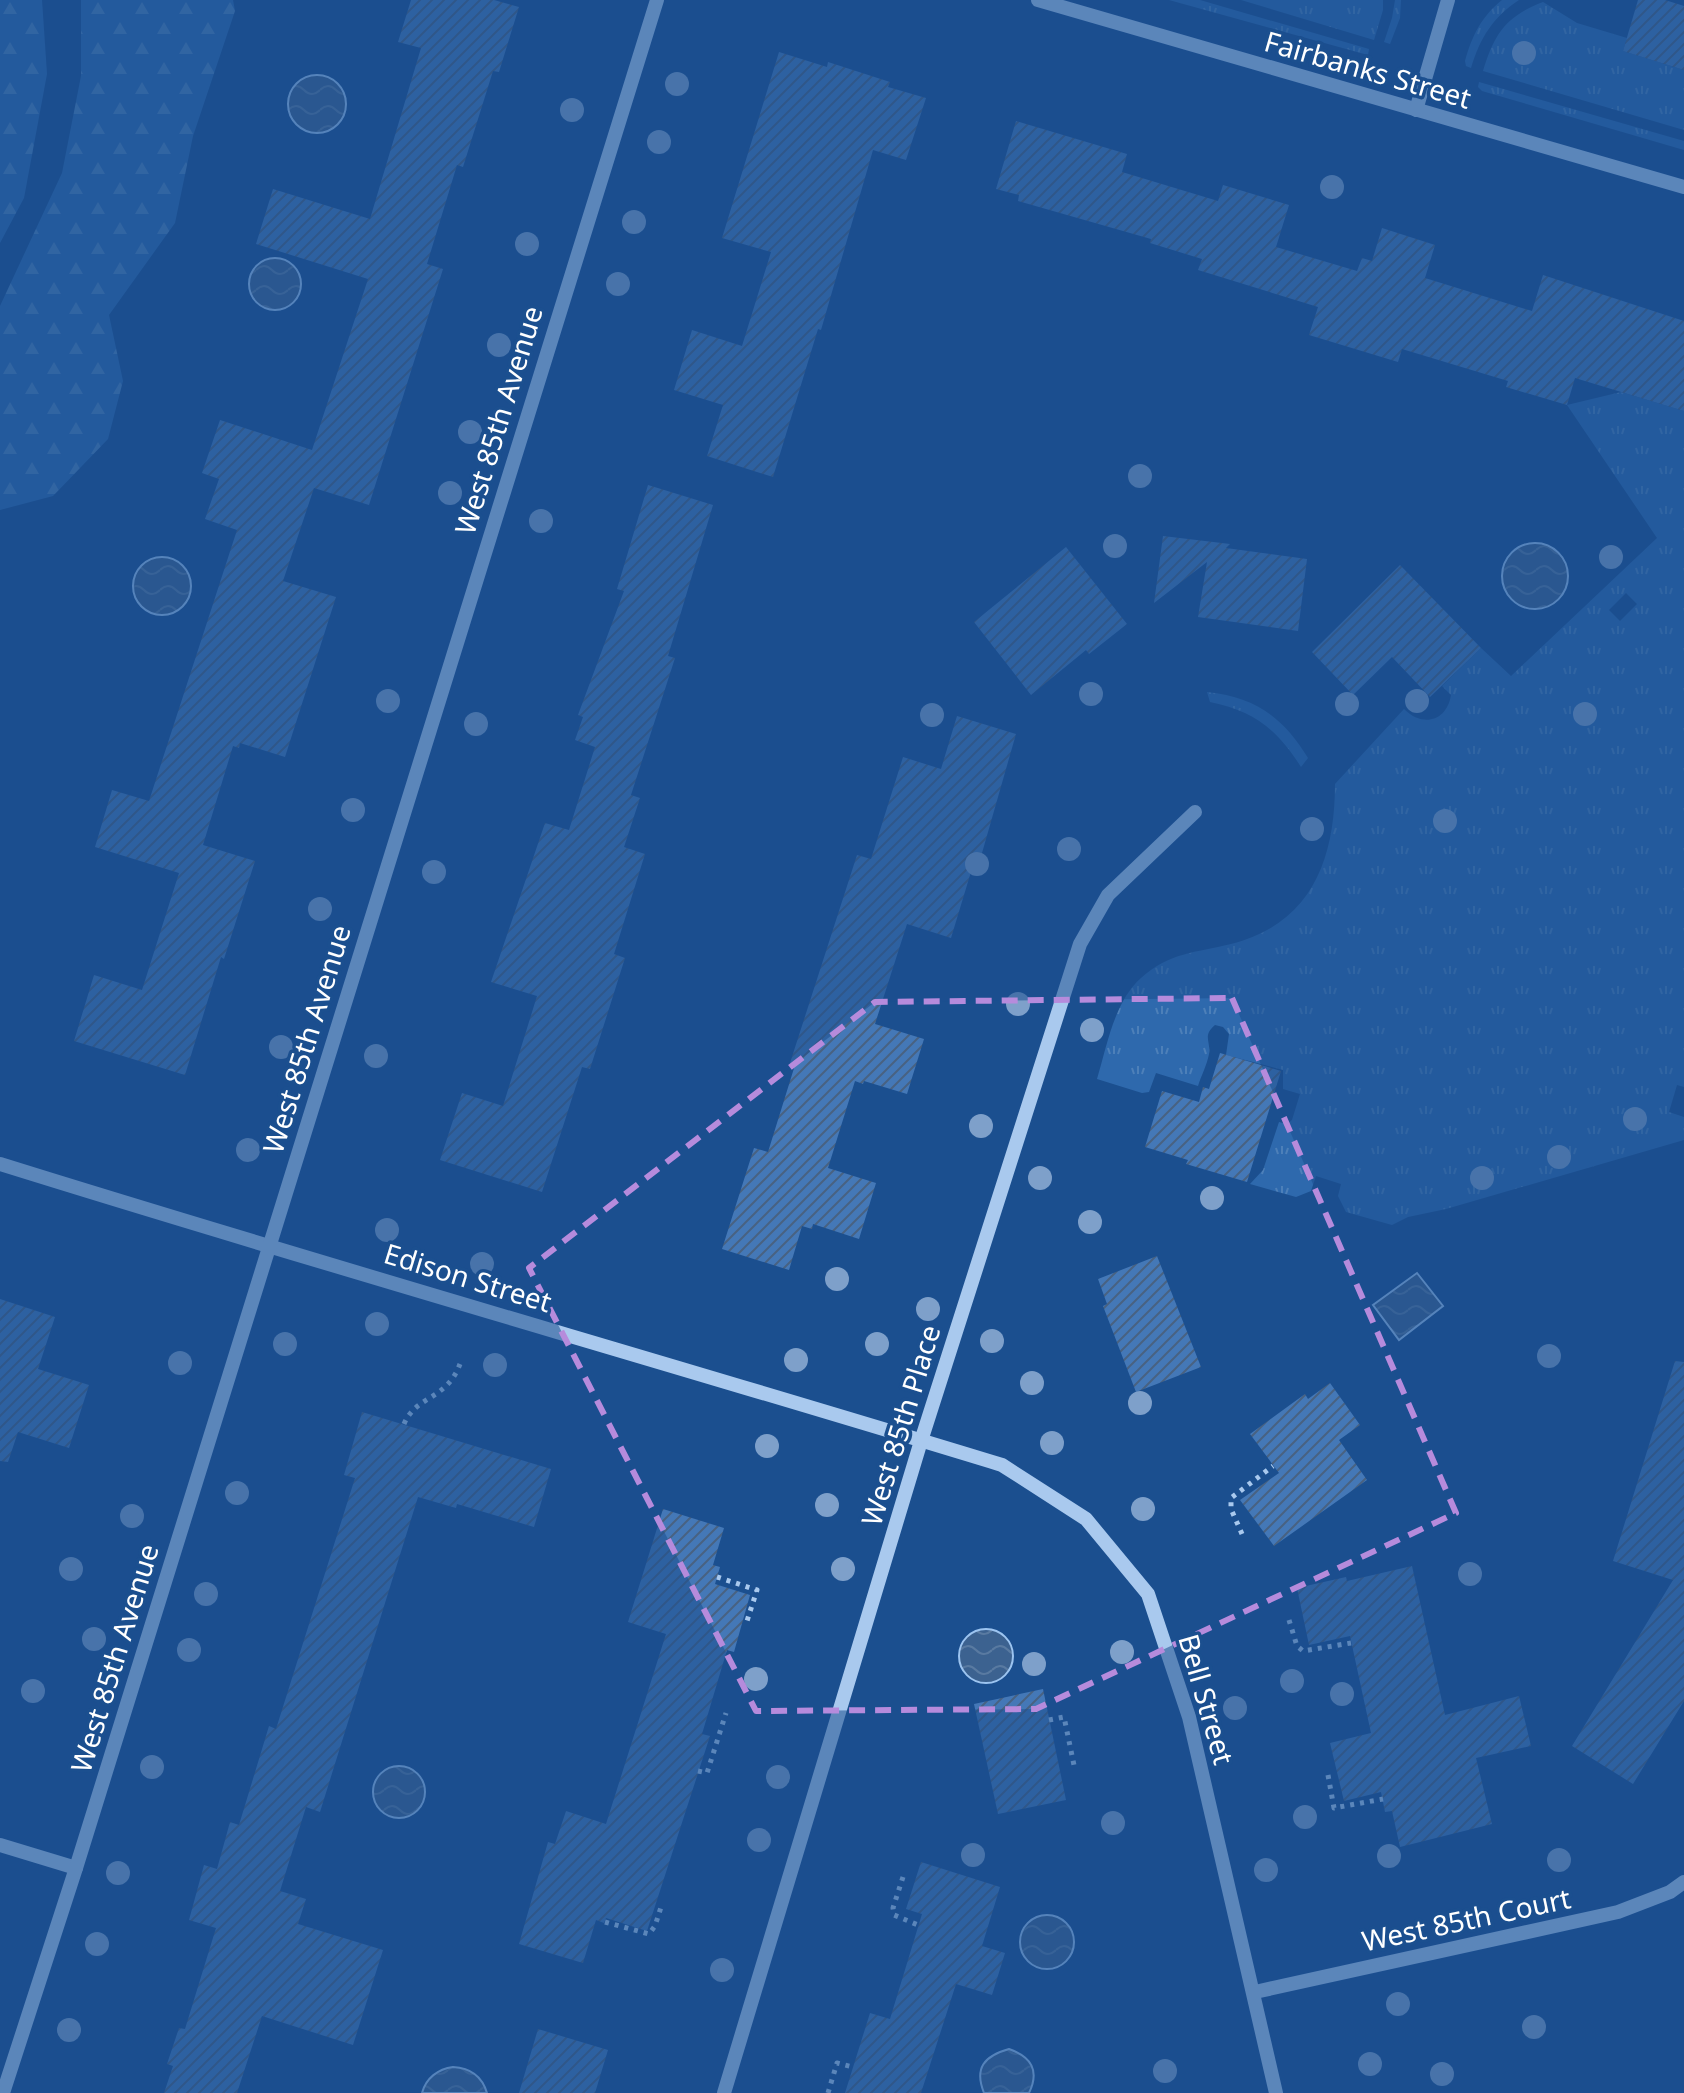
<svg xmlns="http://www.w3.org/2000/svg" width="1684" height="2093" viewBox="0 0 1684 2093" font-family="'Noto Sans',sans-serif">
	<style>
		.grass { fill: url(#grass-tufts); fill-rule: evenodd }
		.forest { fill: url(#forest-firs) }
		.water { fill: url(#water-waves); stroke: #9cc4f0; stroke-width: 2 }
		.building { fill: url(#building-hatch) }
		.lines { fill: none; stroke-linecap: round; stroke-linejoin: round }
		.path { stroke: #a9c9ee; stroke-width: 5; stroke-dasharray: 4 6; stroke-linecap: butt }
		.minor { stroke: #a9c9ee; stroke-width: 14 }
		.tree { fill: #7ea0ca }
		.marked { fill: none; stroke: #b68bdc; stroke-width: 6; stroke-dasharray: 16 10; stroke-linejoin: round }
		.labels { text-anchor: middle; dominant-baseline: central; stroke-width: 7; stroke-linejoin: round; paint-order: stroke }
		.street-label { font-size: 28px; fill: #fff; stroke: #1b4f8f }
	</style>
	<defs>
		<pattern id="grass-tufts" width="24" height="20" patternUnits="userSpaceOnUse" patternTransform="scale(2)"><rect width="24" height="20" fill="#2e69ad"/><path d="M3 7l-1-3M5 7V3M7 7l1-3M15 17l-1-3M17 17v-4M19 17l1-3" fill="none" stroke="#4d80b9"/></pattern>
		<pattern id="forest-firs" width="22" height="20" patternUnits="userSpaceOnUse" patternTransform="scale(2)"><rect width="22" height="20" fill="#2e69ad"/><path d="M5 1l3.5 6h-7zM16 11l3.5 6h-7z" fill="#4d80b9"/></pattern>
		<pattern id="water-waves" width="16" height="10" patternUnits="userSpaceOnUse" patternTransform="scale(2)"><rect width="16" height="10" fill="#3c6290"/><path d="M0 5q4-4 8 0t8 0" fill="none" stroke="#597aa1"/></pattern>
		<pattern id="building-hatch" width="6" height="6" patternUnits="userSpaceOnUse" patternTransform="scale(2)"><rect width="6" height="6" fill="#4478b7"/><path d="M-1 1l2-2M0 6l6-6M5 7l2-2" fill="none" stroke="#486282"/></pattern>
	</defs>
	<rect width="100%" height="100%" fill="#1b4f8f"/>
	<g class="grass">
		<polygon points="1169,0 1200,0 1369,49 1368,55"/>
		<polygon points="1241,0 1383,0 1383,10 1374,40"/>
		<polygon points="1395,0 1401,0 1400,18 1390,44 1384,42 1392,18"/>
		<path d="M1502,0H1519C1493,17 1480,38 1471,68L1466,66L1465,61C1472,36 1481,17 1502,0Z"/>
		<path d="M1543,2L1577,23L1627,38L1623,51L1684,70V130L1483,71C1494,34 1506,16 1543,2Z"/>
		<polygon points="1479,82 1684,141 1684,150 1482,91 1478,87"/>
		<path d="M1621,392L1684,411V1087L1677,1085L1669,1112L1684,1117V1140L1446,1209L1408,1217L1392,1225L1346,1212L1338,1196L1341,1184L1316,1176L1311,1191L1296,1197L1250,1184L1263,1170L1279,1122L1287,1124L1292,1120L1300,1094L1283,1089V1070L1226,1055L1229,1034L1223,1027L1215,1025C1202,1036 1211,1041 1209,1054C1207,1065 1201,1076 1198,1086L1156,1073L1149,1092L1142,1093L1097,1079C1107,1046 1114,1002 1141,978C1170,952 1195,953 1231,944C1311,924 1335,860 1335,784L1404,709C1423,728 1447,721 1451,695L1442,686L1481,648L1511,676L1657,538L1567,405ZM1626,593L1637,604L1620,621L1609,610Z"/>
		<path d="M1207,692C1255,697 1283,717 1308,758L1301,767C1277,729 1254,711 1210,702Z"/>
	</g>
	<g class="forest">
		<polygon points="0,0 42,0 47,74 24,198 0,243"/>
		<polygon points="81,0 233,0 235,11 193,136 175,223 109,315 123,381 108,439 53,496 0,510 0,306 62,173 81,76"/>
	</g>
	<g class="water">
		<circle cx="317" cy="104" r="29"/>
		<circle cx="275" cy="284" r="26"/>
		<circle cx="1535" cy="576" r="33"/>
		<circle cx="162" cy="586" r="29"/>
		<polygon points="1417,1273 1443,1306 1399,1340 1373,1305"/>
		<circle cx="986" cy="1656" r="27"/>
		<circle cx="399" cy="1792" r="26"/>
		<circle cx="1047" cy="1942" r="27"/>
		<path d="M1009,2049C1031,2057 1040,2070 1029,2093H984C974,2068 984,2056 1009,2049Z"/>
		<path d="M453,2067C471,2068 482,2076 487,2093H422C426,2078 438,2069 453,2067Z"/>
	</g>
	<g class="building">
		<polygon points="411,0 494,0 519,7 499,72 493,71 463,167 457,165 427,264 443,269 369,505 314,488 283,581 336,597 285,757 240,743 239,748 233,746 203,845 255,861 224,959 221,957 185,1075 74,1041 94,975 142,990 179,873 95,847 112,790 149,801 237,530 205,519 219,479 202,473 220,420 312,450 368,279 256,244 273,189 370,219 421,48 398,42"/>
		<polygon points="1638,0 1665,0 1684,6 1684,70 1623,51"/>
		<polygon points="779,52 827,67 828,62 890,82 888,87 926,98 906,160 873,150 821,330 818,329 773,477 707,456 723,405 674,390 692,330 742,346 771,252 722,238"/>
		<polygon points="1016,121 1127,154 1122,172 1218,201 1223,185 1289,205 1276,247 1357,271 1362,258 1372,261 1382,228 1435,245 1425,278 1532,311 1543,275 1684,321 1684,411 1575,378 1567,405 1506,387 1508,381 1402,349 1398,362 1309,335 1318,307 1198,270 1202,259 1150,243 1151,239 1018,201 1019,195 996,189"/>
		<polygon points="648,485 713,505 668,656 675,658 631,795 640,798 624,847 645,854 614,954 625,958 590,1069 582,1067 542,1192 440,1160 462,1093 503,1106 537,996 491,982 545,823 569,830 595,747 575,740 583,717 578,715 624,591 617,589"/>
		<polygon points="1163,536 1230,544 1226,548 1307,559 1298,631 1198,617 1207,562 1154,603"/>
		<polygon points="1066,547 1127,624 1089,654 1086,650 1031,695 974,622"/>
		<polygon points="1400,565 1481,648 1430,697 1392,657 1353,695 1312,652"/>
		<polygon points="957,716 1016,734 982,853 977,852 951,938 907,924 875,1024 924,1039 907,1094 864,1081 863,1084 855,1081 828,1168 876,1183 859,1239 813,1224 812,1229 802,1226 789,1270 722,1249 754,1148 768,1152 795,1065 790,1063 857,855 871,859 903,757 941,769"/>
		<polygon points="1220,1053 1281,1071 1247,1182 1186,1164 1188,1160 1145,1147 1162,1091 1199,1102 1203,1087 1209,1089"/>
		<polygon points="1157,1256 1201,1367 1136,1392 1103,1306 1107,1304 1098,1279"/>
		<polygon points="0,1299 55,1317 38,1369 89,1385 69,1448 18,1432 8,1462 0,1461"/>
		<polygon points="1675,1361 1684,1362 1684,1701 1633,1784 1572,1746 1673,1580 1613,1561"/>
		<polygon points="1330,1383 1360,1425 1339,1440 1367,1480 1274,1546 1240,1500 1279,1473 1250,1434 1305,1394 1308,1399"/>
		<polygon points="362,1412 551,1469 534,1527 457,1504 456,1508 418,1497 320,1812 306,1807 280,1891 306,1899 298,1924 383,1950 353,2045 262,2016 237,2093 164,2093 173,2066 167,2064 179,2028 185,2029 216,1928 189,1920 204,1865 217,1869 230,1822 239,1825 269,1726 276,1729 355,1478 344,1475"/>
		<polygon points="663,1509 724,1528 713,1565 720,1567 715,1584 750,1595 734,1652 727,1650 702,1734 710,1736 647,1931 606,1918 604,1923 596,1920 583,1963 519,1944 548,1842 555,1844 566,1811 606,1824 666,1634 628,1622"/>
		<polygon points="1412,1566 1445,1715 1519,1696 1531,1746 1476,1758 1492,1824 1400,1847 1392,1811 1385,1812 1381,1792 1344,1801 1330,1743 1371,1733 1350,1636 1309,1645 1297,1588 1346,1577 1347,1581"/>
		<polygon points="1043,1689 1066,1800 998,1814 974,1704"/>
		<polygon points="921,1862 1000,1887 982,1946 1005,1953 992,1995 956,1984 921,2093 845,2093 870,2013 890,2019 922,1914 906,1909"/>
		<polygon points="538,2029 608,2050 595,2093 519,2093"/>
	</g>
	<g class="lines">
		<g class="path">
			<path d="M404,1424C416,1395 446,1401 460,1364"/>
			<polyline points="1242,1534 1231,1509 1231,1498 1273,1466"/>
			<polyline points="717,1577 757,1590 747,1621"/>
			<polyline points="1289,1620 1297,1646 1303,1651 1351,1643"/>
			<polyline points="1049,1720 1064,1717 1075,1770"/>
			<polyline points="698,1771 707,1773 726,1713"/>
			<polyline points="1328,1775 1334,1808 1383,1799"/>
			<polyline points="903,1877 893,1908 894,1915 918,1925"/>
			<polyline points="605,1922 649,1934 655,1926 662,1904"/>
			<polyline points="828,2093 837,2063 853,2067"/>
		</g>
		<g class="minor">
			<polyline points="1038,0 1684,187"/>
			<polyline points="1416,110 1448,0"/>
			<path d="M0,1164C333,1268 668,1363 1002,1465L1086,1519L1148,1594L1189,1717L1276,2093"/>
			<polyline points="0,1845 76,1868"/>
			<polyline points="1255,1992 1618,1912 1670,1892 1684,1882"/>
			<polyline points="3,2093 76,1868 657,0"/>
			<polyline points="724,2093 921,1441 1080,944 1108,895 1195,812"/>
		</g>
	</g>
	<g class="tree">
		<circle cx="1524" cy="53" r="12"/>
		<circle cx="677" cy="84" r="12"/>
		<circle cx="572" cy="110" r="12"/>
		<circle cx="659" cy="142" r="12"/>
		<circle cx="1332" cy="187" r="12"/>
		<circle cx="634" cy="222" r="12"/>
		<circle cx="527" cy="244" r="12"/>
		<circle cx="618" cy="284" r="12"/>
		<circle cx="499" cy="345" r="12"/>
		<circle cx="470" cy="432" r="12"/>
		<circle cx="1140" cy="476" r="12"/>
		<circle cx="450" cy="493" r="12"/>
		<circle cx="541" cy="521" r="12"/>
		<circle cx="1115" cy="546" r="12"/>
		<circle cx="1611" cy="557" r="12"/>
		<circle cx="1091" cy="694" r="12"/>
		<circle cx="388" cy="701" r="12"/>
		<circle cx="1417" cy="701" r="12"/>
		<circle cx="1347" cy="704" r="12"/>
		<circle cx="1585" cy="714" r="12"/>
		<circle cx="932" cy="715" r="12"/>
		<circle cx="476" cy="724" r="12"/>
		<circle cx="353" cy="810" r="12"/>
		<circle cx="1445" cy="821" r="12"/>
		<circle cx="1312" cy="829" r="12"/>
		<circle cx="1069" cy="849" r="12"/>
		<circle cx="977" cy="864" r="12"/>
		<circle cx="434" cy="872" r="12"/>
		<circle cx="320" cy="909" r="12"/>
		<circle cx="1018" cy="1004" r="12"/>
		<circle cx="1092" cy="1030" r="12"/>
		<circle cx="281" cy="1047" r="12"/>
		<circle cx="376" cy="1056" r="12"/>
		<circle cx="1635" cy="1119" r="12"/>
		<circle cx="981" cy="1126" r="12"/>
		<circle cx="248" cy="1150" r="12"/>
		<circle cx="1559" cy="1157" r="12"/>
		<circle cx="1040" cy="1178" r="12"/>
		<circle cx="1482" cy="1178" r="12"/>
		<circle cx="1212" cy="1198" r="12"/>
		<circle cx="1090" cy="1222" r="12"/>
		<circle cx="387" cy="1230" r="12"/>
		<circle cx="482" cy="1264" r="12"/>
		<circle cx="837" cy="1279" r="12"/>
		<circle cx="928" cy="1309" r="12"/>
		<circle cx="377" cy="1324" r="12"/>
		<circle cx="992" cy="1341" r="12"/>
		<circle cx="285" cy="1344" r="12"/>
		<circle cx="877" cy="1344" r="12"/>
		<circle cx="1549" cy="1356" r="12"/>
		<circle cx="796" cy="1360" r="12"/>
		<circle cx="180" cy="1363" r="12"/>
		<circle cx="495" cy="1365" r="12"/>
		<circle cx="1032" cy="1383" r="12"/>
		<circle cx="1140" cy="1403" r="12"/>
		<circle cx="1052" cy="1443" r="12"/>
		<circle cx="767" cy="1446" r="12"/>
		<circle cx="237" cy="1493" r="12"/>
		<circle cx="827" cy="1505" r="12"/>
		<circle cx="1143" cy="1509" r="12"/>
		<circle cx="132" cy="1516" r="12"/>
		<circle cx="71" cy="1569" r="12"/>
		<circle cx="843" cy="1569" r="12"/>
		<circle cx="1470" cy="1574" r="12"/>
		<circle cx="206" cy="1594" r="12"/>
		<circle cx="94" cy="1639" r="12"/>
		<circle cx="189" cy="1650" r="12"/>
		<circle cx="1122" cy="1652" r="12"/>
		<circle cx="1034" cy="1664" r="12"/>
		<circle cx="756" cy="1679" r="12"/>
		<circle cx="1292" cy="1681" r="12"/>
		<circle cx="33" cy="1691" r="12"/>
		<circle cx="1342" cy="1694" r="12"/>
		<circle cx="1235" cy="1708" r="12"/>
		<circle cx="152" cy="1767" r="12"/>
		<circle cx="778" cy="1777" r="12"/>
		<circle cx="1305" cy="1817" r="12"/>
		<circle cx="1113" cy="1823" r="12"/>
		<circle cx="759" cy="1840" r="12"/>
		<circle cx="973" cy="1855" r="12"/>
		<circle cx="1389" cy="1856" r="12"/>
		<circle cx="1559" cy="1860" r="12"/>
		<circle cx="1266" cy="1870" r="12"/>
		<circle cx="118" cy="1873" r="12"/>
		<circle cx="97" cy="1944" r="12"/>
		<circle cx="722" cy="1970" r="12"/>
		<circle cx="1398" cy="2004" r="12"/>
		<circle cx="1534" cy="2027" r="12"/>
		<circle cx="69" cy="2030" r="12"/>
		<circle cx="1370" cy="2064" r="12"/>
		<circle cx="1165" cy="2071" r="12"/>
		<circle cx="1442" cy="2074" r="12"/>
	</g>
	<path d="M0 0H1684V2093H0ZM1232,998L1456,1513L1036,1709L756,1711L529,1268L875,1002Z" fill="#1b4f8f" fill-opacity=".55" fill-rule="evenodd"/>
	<path class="marked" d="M1232,998L1456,1513L1036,1709L756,1711L529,1268L875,1002Z"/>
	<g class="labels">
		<g class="street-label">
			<text transform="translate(1368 69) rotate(16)">Fairbanks Street</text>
			<text transform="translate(498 420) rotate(-73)">West 85th Avenue</text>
			<text transform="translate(306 1039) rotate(-73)">West 85th Avenue</text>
			<text transform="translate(468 1277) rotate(17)">Edison Street</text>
			<text transform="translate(900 1425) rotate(-73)">West 85th Place</text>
			<text transform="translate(114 1658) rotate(-73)">West 85th Avenue</text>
			<text transform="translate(1207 1699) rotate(74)">Bell Street</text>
			<text transform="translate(1466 1919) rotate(-12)">West 85th Court</text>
		</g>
	</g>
</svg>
